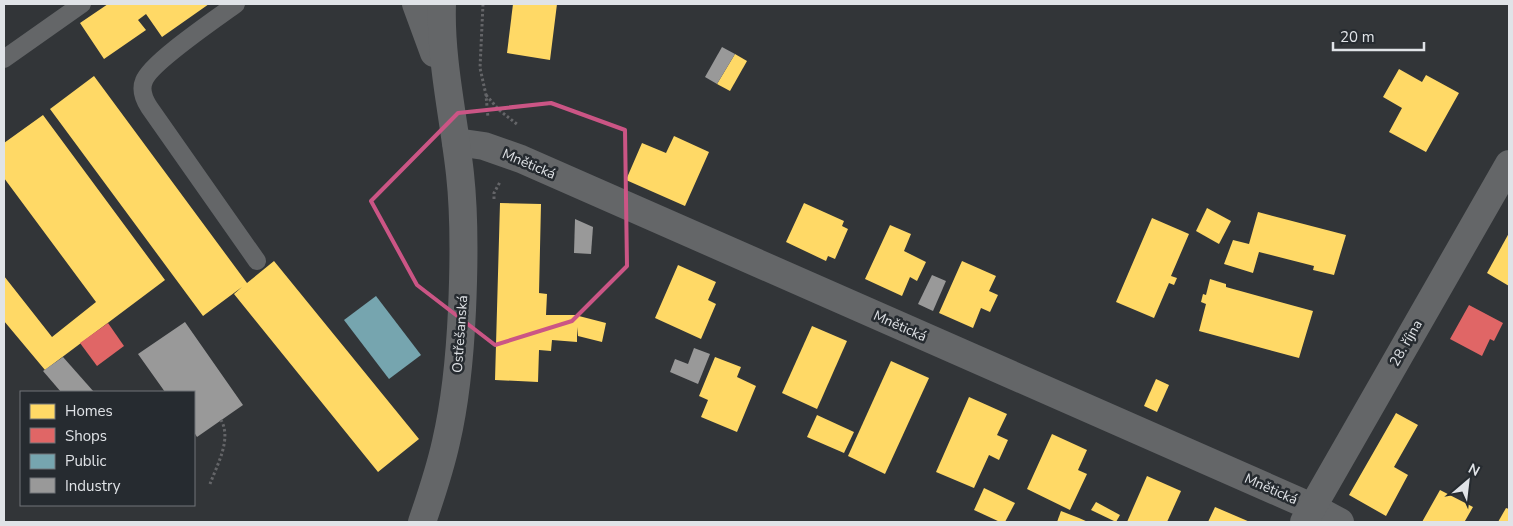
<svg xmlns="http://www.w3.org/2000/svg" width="1513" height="526" viewBox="0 0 1513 526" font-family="'Nunito Sans',sans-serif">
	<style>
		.homes { fill: #ffd966 }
		.shops { fill: #e06666 }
		.public { fill: #76a5af }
		.industry { fill: #999 }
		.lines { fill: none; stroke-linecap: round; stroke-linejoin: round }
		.path { stroke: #646568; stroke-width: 3; stroke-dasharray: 2.5 2.5; stroke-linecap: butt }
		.lane { stroke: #646668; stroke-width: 18 }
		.street { stroke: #646668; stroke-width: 28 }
		.secondary { stroke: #646668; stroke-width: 28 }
		.marked { fill: none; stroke: #cb5585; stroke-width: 4; stroke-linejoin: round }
		.labels { text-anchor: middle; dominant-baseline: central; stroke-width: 5; stroke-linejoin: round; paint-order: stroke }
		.street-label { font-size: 14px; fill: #e0e3e7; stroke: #262b30 }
	</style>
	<rect width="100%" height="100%" fill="#323538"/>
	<g class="homes">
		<polygon points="108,4 209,4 162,37 146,14 138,20 146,30 104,59 80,23"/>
		<polygon points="513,4 557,4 550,60 507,53"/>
		<polygon points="735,54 747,61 730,91 717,84"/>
		<polygon points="1399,69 1422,82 1426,75 1459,93 1426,152 1389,132 1402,108 1383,97"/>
		<polygon points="94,76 247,283 274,261 419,439 378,472 234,294 242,287 203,316 50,109"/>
		<polygon points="43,115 165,280 45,370 4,321 4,276 52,337 96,302 4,178 4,143"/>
		<polygon points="674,136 709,152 685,206 626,180 642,143 666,153"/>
		<polygon points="500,203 541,204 539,293 547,294 546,315 575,315 606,323 602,342 578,336 577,327 577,342 552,340 551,351 539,350 538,382 495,380"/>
		<polygon points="804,203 844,221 842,226 848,229 835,259 828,256 826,261 786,242"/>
		<polygon points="1207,208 1231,221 1219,244 1196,231"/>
		<polygon points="1258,212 1346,235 1334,275 1313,270 1314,266 1259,252 1253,273 1224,264 1233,240 1249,244"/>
		<polygon points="1152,218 1189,234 1171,276 1177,278 1174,285 1169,283 1154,318 1116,302"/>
		<polygon points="890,225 911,234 904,251 926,262 917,281 910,277 902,296 865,279"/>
		<polygon points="1509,233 1509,286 1487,273"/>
		<polygon points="962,261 996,276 989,291 998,295 990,312 981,308 973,328 939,313"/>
		<polygon points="678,265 716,282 708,300 716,304 701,339 655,318"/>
		<polygon points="1210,279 1226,284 1226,287 1313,311 1299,358 1199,331 1206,304 1201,302 1203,294 1206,295"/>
		<polygon points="812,326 847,341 817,409 782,393"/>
		<polygon points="715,357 741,367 737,377 756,386 737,432 701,417 708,400 699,396"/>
		<polygon points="891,361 929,378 885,474 848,456"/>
		<polygon points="1156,379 1169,385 1157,412 1144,406"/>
		<polygon points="969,397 1007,414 997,435 1008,440 999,460 989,455 974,488 936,472"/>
		<polygon points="1396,413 1418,425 1394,467 1408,475 1386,516 1349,495"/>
		<polygon points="817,415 854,432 844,453 807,437"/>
		<polygon points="1052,434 1087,450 1078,470 1087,474 1070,510 1027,489"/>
		<polygon points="1147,476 1181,491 1167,522 1127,522"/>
		<polygon points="984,488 1015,503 1005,522 1000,522 974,510"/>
		<polygon points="1440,490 1473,507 1465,521 1467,522 1422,522"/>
		<polygon points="1096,502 1120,515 1116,522 1091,510"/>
		<polygon points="1215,507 1250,522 1208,522"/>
		<polygon points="1506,508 1509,509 1509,522 1498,522"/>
		<polygon points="1061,511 1079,518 1088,522 1057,522"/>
	</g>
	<g class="shops">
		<polygon points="1469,305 1503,323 1494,341 1490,339 1482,356 1450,339"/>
		<polygon points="108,323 124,346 97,366 80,343"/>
	</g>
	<polygon class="public" points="376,296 421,355 389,379 344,320"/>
	<g class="industry">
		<polygon points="722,47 735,54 717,84 705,77"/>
		<polygon points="575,219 593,227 591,254 574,253"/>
		<polygon points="932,275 946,281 933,311 918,304"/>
		<polygon points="185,322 243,405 197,437 194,432 194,392 165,392 138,354"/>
		<polygon points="694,348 710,354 698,384 670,372 675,359 688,364"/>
		<polygon points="63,357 94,392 61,392 43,371"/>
	</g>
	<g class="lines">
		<g class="path">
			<polyline points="483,4 480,68 486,95 488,118"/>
			<polyline points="486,95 499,110 518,125"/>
			<polyline points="494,199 494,193 500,182"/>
			<path d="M210,484C217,465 232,439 221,420"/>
		</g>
		<g class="lane">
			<path d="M236,4C217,18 150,63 144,81C140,90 144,99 149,107L257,261"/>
			<polyline points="4,59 82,4"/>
		</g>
		<g class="street">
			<polyline points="456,142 484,146 521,159 1312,507 1340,522"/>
			<polyline points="1304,522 1509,164"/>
		</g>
		<g class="secondary">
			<polyline points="416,4 434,53"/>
			<path d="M422,522C431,496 440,469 446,442C456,399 460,354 462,310C464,265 465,219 460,174C454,119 440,59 442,4"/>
		</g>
	</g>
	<path class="marked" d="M551,103L625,130L627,266L572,321L495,345L417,285L371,201L458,113Z"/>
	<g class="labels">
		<g class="street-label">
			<text transform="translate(529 164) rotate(23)">Mnětická</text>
			<text transform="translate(900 326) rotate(24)">Mnětická</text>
			<text transform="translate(460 334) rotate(-86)">Ostřešanská</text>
			<text transform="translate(1406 343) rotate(-60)">28. října</text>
			<text transform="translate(1271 489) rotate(24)">Mnětická</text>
		</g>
	</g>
	<rect width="1513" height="526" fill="none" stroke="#e0e3e7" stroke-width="10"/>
	<rect x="20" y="391" width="175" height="115" fill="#262b30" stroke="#707579"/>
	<rect x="30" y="404" width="25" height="15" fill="#ffd966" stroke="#707579"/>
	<text x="65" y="416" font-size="15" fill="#e0e3e7">Homes</text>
	<rect x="30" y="428" width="25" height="15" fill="#e06666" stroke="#707579"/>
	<text x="65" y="441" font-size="15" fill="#e0e3e7">Shops</text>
	<rect x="30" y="454" width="25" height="15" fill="#76a5af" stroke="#707579"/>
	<text x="65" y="466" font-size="15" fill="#e0e3e7">Public</text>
	<rect x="30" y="478" width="25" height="15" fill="#999999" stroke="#707579"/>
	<text x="65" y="491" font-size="15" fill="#e0e3e7">Industry</text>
	<g transform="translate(1468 481) rotate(28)" stroke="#262b30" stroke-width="4" paint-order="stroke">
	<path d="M0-4L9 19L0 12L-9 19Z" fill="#e0e3e7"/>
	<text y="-8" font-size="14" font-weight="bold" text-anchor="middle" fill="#e0e3e7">N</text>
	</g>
	<path d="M1333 42v8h91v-8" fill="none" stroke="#e0e3e7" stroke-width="2.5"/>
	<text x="1340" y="42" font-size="15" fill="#e0e3e7" stroke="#262b30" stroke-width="4" paint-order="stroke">20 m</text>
</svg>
